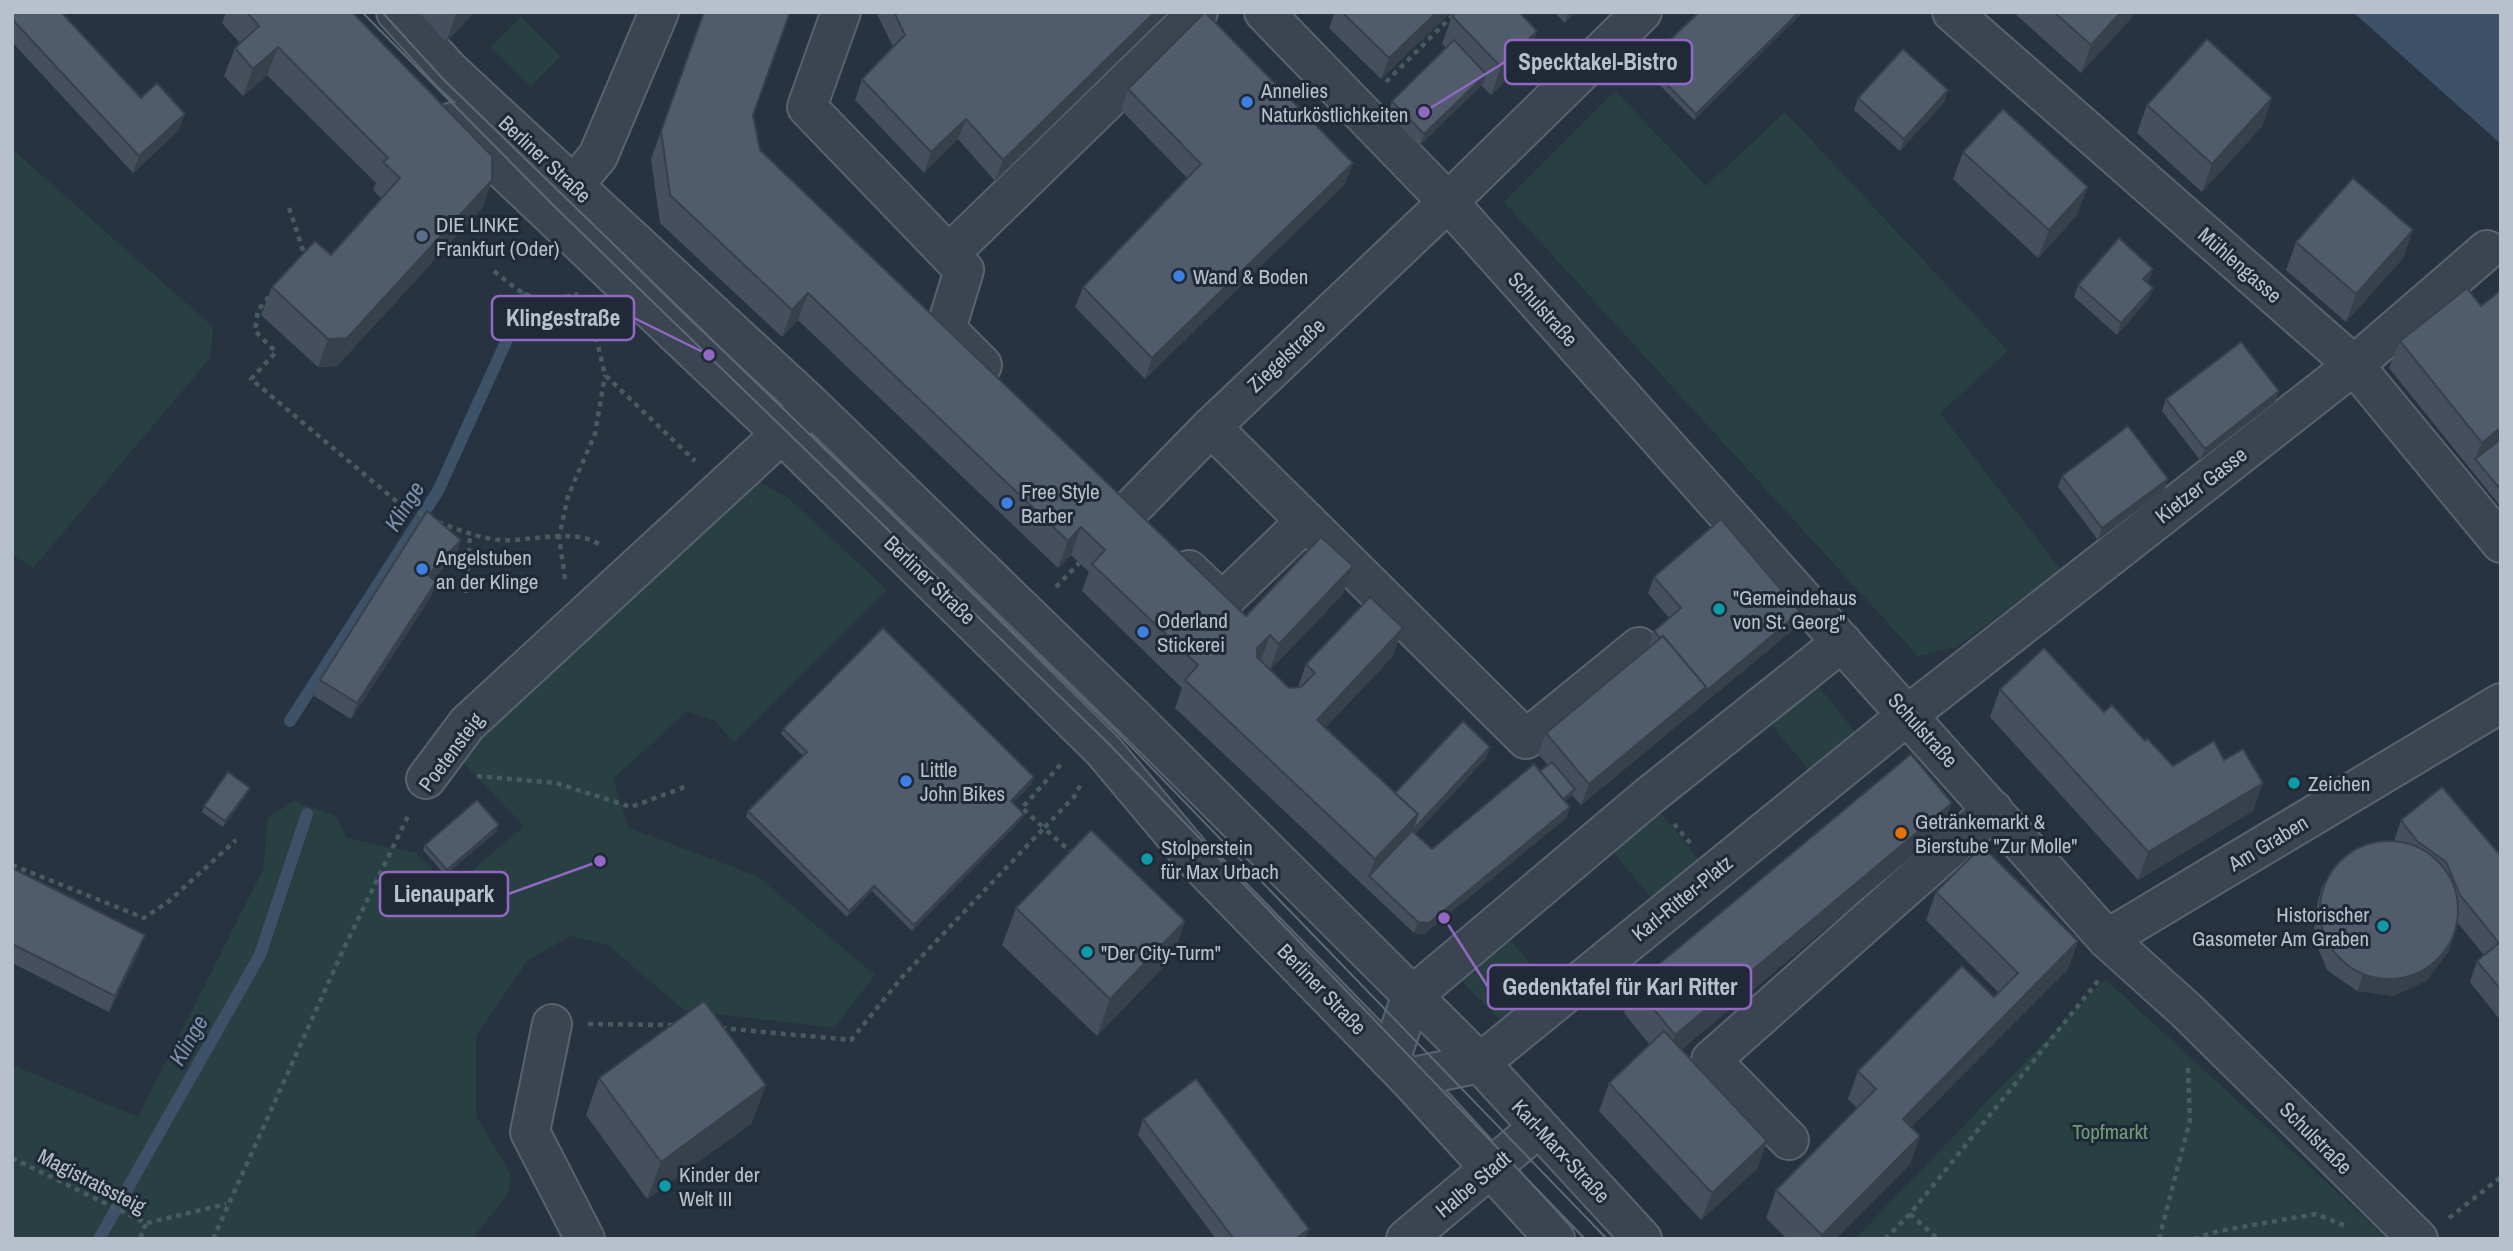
<svg xmlns="http://www.w3.org/2000/svg" width="2513" height="1251" viewBox="0 0 2513 1251" font-family="'Archivo Narrow',sans-serif">
	<style>
		.green { fill: #294042 }
		.water { fill: #3d5169 }
		.lines { fill: none; stroke-linecap: round; stroke-linejoin: round }
		.stream { stroke: #3d5169; stroke-width: 12 }
		.minor-casing { stroke: #59626e; stroke-width: 42 }
		.path { stroke: #475c5e; stroke-width: 4.5; stroke-dasharray: 5 5; stroke-linecap: butt }
		.minor { stroke: #3b4451; stroke-width: 38 }
		.tram { stroke: #5d6977; stroke-width: 2 }
		.wall { fill: #454f5d }
		.shaded-wall { fill: #38404c }
		.building { fill: #505c6c; stroke: #38404c; stroke-width: 2 }
		.shop-dot { fill: #3f7fe0; stroke: #202936; stroke-width: 2.5 }
		.service-dot { fill: #5c6f8a; stroke: #202936; stroke-width: 2.5 }
		.culture-dot { fill: #0f9aa8; stroke: #202936; stroke-width: 2.5 }
		.food-dot { fill: #e8710a; stroke: #202936; stroke-width: 2.5 }
		.labels { text-anchor: middle; dominant-baseline: central; stroke-width: 6; stroke-linejoin: round; paint-order: stroke }
		.poi-label { font-size: 21px; fill: #b8c0cb; stroke: #202936; text-anchor: start }
		.street-label { font-size: 21px; fill: #b8c0cb; stroke: #202936 }
		.park-label { font-size: 21px; fill: #6f9b78; stroke: #202936 }
		.water-label { font-size: 23px; font-style: italic; fill: #7991ac; stroke: #202936 }
		.leader { fill: none; stroke: #9367c4; stroke-width: 2.5 }
		.callout-dot { fill: #9367c4; stroke: #202936; stroke-width: 2.5 }
		.callout { fill: #202936; stroke: #9367c4; stroke-width: 2.5 }
		.callout-label { font-size: 23px; text-anchor: middle; font-weight: bold; fill: #b8c0cb }
	</style>
	<rect width="100%" height="100%" fill="#273341"/>
	<g class="green">
		<polygon points="521,17 561,56 531,86 490,47"/>
		<polygon points="1615,91 1706,186 1785,112 2008,351 1940,413 2061,570 1956,647 1918,656 1504,202"/>
		<polygon points="12,149 213,327 210,358 33,568 12,554"/>
		<polygon points="754,479 787,497 887,590 734,742 715,721 687,711 613,779 629,828 757,876 875,975 834,1028 684,1010 608,945 570,936 528,960 476,1036 476,1116 511,1175 508,1194 472,1239 12,1239 12,1065 138,1117 263,870 268,818 294,801 336,816 347,838 416,853 451,889 524,826 456,755"/>
		<polygon points="1817,684 1855,732 1809,770 1770,723"/>
		<polygon points="1661,813 1699,860 1652,898 1613,852"/>
		<polygon points="1509,938 1548,985 1502,1022 1460,979"/>
		<polygon points="2105,979 2388,1239 1855,1239"/>
	</g>
	<polygon class="water" points="2353,12 2501,12 2501,144"/>
	<g class="lines">
		<g class="stream">
			<polyline points="290,721 438,491 526,298"/>
			<polyline points="99,1239 260,955 307,814"/>
		</g>
		<g class="minor-casing">
			<g id="minor">
				<polyline points="396,12 450,71 812,406 1133,717 1480,1063 1642,1239"/>
				<polyline points="841,12 807,107 964,270 946,329 982,365"/>
				<polyline points="1264,12 1448,202 2107,939 2186,1010 2418,1239"/>
				<polyline points="1952,12 2354,365 2501,543"/>
				<polyline points="453,122 783,435 1103,750 1193,857 1408,1078 1555,1239"/>
				<polyline points="559,203 598,156 659,12"/>
				<polyline points="949,254 1198,12"/>
				<polyline points="1211,427 1526,739 1639,647"/>
				<polyline points="1128,512 1211,427 1448,202 1642,12"/>
				<polyline points="1189,570 1222,602 1306,521"/>
				<polyline points="426,779 467,724 801,416"/>
				<polyline points="2107,939 2501,703"/>
				<polyline points="552,1024 530,1132 585,1239"/>
				<polyline points="1390,1060 1411,997 1649,796 1842,642"/>
				<polyline points="1408,1078 1480,1063 1909,714 2354,365 2487,250"/>
				<polyline points="1789,1140 1711,1060 1993,810"/>
				<polyline points="1406,1239 1538,1128"/>
			</g>
		</g>
		<g class="path">
			<polyline points="1386,82 1456,12"/>
			<polyline points="289,208 305,256"/>
			<path d="M494,271C528,299 534,305 578,294"/>
			<polyline points="269,297 258,310 255,331 276,352 251,379 402,506 427,517"/>
			<polyline points="589,308 605,375 695,461"/>
			<path d="M438,522C459,530 478,538 501,540C532,542 577,526 603,547"/>
			<polyline points="565,579 559,537 568,496 595,434 605,375"/>
			<polyline points="1056,587 1081,561"/>
			<polyline points="466,593 470,535"/>
			<polyline points="477,776 556,783 631,807 685,787"/>
			<polyline points="1674,824 1691,844"/>
			<polyline points="1073,854 1044,828 1074,797 1081,784"/>
			<polyline points="12,865 144,918 168,902 236,840"/>
			<polyline points="588,1024 674,1025"/>
			<polyline points="721,1028 851,1040 903,976 1044,828 1022,808 1061,764"/>
			<polyline points="12,1158 146,1223 140,1239"/>
			<polyline points="1910,1214 1938,1239"/>
			<polyline points="2449,1218 2501,1177"/>
			<polyline points="147,1223 226,1204"/>
			<polyline points="213,1239 344,948 409,814"/>
			<polyline points="1885,1239 1910,1214 2098,981"/>
			<polyline points="2159,1239 2190,1120 2188,1068"/>
			<polyline points="2194,1239 2219,1231 2316,1214 2346,1226"/>
		</g>
		<use href="#minor" class="minor"/>
		<g class="tram">
			<polyline points="362,12 555,207 1108,743 1585,1239"/>
			<polyline points="382,12 444,80 1118,733 1607,1239"/>
		</g>
	</g>
	<g class="wall">
		<polygon points="12,12 141,98 179,130 133,173 12,42"/>
		<polygon points="226,12 352,12 492,180 482,208 337,366 318,367 261,315 272,287 331,255 382,199 373,190 376,183 267,75 243,96 224,76 235,48 240,43 222,23"/>
		<polygon points="419,12 475,12 446,42"/>
		<polygon points="704,12 753,115 760,150 1246,616 1343,594 1270,670 1289,688 1298,687 1306,664 1393,656 1325,728 1395,793 1490,747 1486,758 1415,834 1432,849 1548,765 1538,754 1546,733 1648,648 1654,631 1669,618 1648,593 1654,577 1800,612 1794,629 1581,805 1572,795 1565,801 1570,807 1566,818 1424,934 1414,933 1175,708 1182,688 1082,591 1089,572 1071,555 1058,568 798,320 782,337 660,223 651,159"/>
		<polygon points="876,12 1168,12 995,181 958,139 924,173 855,100 862,79 893,47"/>
		<polygon points="1335,12 1451,12 1381,79 1329,28"/>
		<polygon points="1554,12 1575,12 1565,23"/>
		<polygon points="1803,12 1694,120 1644,69 1646,63"/>
		<polygon points="2013,12 2134,12 2132,17 2081,73"/>
		<polygon points="1452,16 1537,31 1527,59 1491,95 1481,85 1420,145 1388,113 1392,101 1446,48 1442,44"/>
		<polygon points="1128,89 1345,184 1145,379 1075,307 1083,287 1187,178 1121,110"/>
		<polygon points="1948,90 1944,102 1900,151 1854,110 1858,98"/>
		<polygon points="2272,98 2262,126 2202,192 2137,133 2147,105"/>
		<polygon points="1963,152 2077,215 2038,258 1953,179"/>
		<polygon points="2413,230 2403,258 2346,322 2286,270 2296,242"/>
		<polygon points="2153,269 2149,280 2147,282 2153,288 2148,299 2117,335 2074,297 2078,285"/>
		<polygon points="2501,290 2501,507 2389,368 2400,341 2481,306"/>
		<polygon points="2279,391 2275,402 2200,460 2162,411 2166,399"/>
		<polygon points="2062,476 2168,479 2164,490 2098,540 2058,487"/>
		<polygon points="461,540 455,556 433,579 436,582 430,598 351,719 314,696 320,680"/>
		<polygon points="2000,689 2104,712 2145,741 2173,766 2253,811 2138,880 1990,717"/>
		<polygon points="783,729 1032,783 1013,803 1024,814 1022,819 912,931 872,891 847,917 746,817 748,811 803,756 781,734"/>
		<polygon points="250,788 248,793 223,827 202,812 204,806"/>
		<polygon points="2401,820 2501,856 2501,1021 2470,982 2477,961 2484,955 2456,921 2454,936 2448,952 2426,981 2393,996 2357,991 2327,970 2313,936 2318,900 2323,884 2395,843 2394,841"/>
		<polygon points="497,831 445,875 423,850 425,845"/>
		<polygon points="1942,831 1681,1050 1767,1141 1757,1169 1701,1220 1599,1111 1609,1083 1650,1045 1624,1013 1634,985"/>
		<polygon points="12,868 145,935 139,951 109,1012 12,963"/>
		<polygon points="1936,892 2078,941 2068,969 1911,1127 1920,1136 1910,1164 1835,1239 1787,1239 1766,1218 1776,1190 1857,1108 1848,1099 1858,1071 1994,997 1998,992 1926,920"/>
		<polygon points="1016,908 1185,921 1172,958 1097,1036 1002,945"/>
		<polygon points="599,1078 752,1123 647,1199 586,1115"/>
		<polygon points="1143,1119 1309,1229 1305,1239 1216,1239 1138,1135"/>
	</g>
	<g class="shaded-wall">
		<polygon points="458,12 475,12 446,42 456,14"/>
		<polygon points="1155,12 1168,12 995,181 1003,160"/>
		<polygon points="1437,12 1451,12 1381,79 1389,58"/>
		<polygon points="1568,12 1575,12 1565,23"/>
		<polygon points="1799,12 1803,12 1694,120 1696,114"/>
		<polygon points="2121,12 2134,12 2132,17 2081,73 2091,45"/>
		<polygon points="1537,31 1527,59 1491,95 1501,67"/>
		<polygon points="278,47 267,75 243,96 253,69"/>
		<polygon points="1486,74 1482,85 1420,145 1424,134"/>
		<polygon points="1948,90 1944,102 1900,151 1904,139"/>
		<polygon points="2272,98 2262,126 2202,192 2212,164"/>
		<polygon points="185,114 179,130 133,173 139,156"/>
		<polygon points="966,119 958,139 924,173 931,152"/>
		<polygon points="1353,163 1345,184 1145,379 1152,358"/>
		<polygon points="492,180 482,208 337,366 318,367 328,339"/>
		<polygon points="2088,187 2077,215 2038,258 2049,230"/>
		<polygon points="2413,230 2403,258 2346,322 2356,294"/>
		<polygon points="2153,269 2149,280 2139,291 2143,279"/>
		<polygon points="2153,288 2148,299 2117,335 2121,323"/>
		<polygon points="808,293 798,320 782,337 792,310"/>
		<polygon points="2279,391 2275,402 2200,460 2205,449"/>
		<polygon points="2501,427 2501,447 2475,459 2482,443"/>
		<polygon points="2168,479 2164,490 2098,540 2102,528"/>
		<polygon points="1081,527 1071,555 1058,568 1068,541"/>
		<polygon points="461,540 455,556 422,591 428,575"/>
		<polygon points="1353,566 1343,594 1269,671 1279,644"/>
		<polygon points="436,582 430,598 351,719 357,703"/>
		<polygon points="1800,612 1794,629 1581,805 1589,784 1706,687"/>
		<polygon points="1403,628 1393,656 1306,748 1317,720"/>
		<polygon points="1270,635 1260,663 1247,676 1257,648"/>
		<polygon points="1490,747 1486,758 1408,842 1412,831"/>
		<polygon points="1034,777 1032,783 1009,807 1011,801"/>
		<polygon points="2263,783 2253,811 2138,880 2148,852"/>
		<polygon points="250,788 248,793 223,827 225,821"/>
		<polygon points="1575,789 1572,795 1557,808 1559,802"/>
		<polygon points="1952,803 1942,831 1665,1063 1675,1035"/>
		<polygon points="1570,807 1566,818 1424,934 1414,933 1418,922"/>
		<polygon points="1024,814 1022,819 912,931 914,925"/>
		<polygon points="1418,814 1408,842 1369,876 1365,887 1375,859"/>
		<polygon points="499,825 497,831 445,875 447,870"/>
		<polygon points="874,886 872,891 847,917 849,911"/>
		<polygon points="1185,921 1172,958 1097,1036 1110,999"/>
		<polygon points="145,935 139,951 109,1012 115,996"/>
		<polygon points="2454,936 2448,952 2426,981 2393,996 2357,991 2363,975"/>
		<polygon points="2078,941 2068,969 1892,1146 1903,1119"/>
		<polygon points="766,1085 752,1123 647,1199 661,1162"/>
		<polygon points="1920,1136 1910,1164 1835,1239 1820,1239 1822,1235"/>
		<polygon points="1767,1141 1757,1169 1701,1220 1712,1193"/>
		<polygon points="1309,1229 1305,1239 1295,1239"/>
	</g>
	<g class="building">
		<polygon points="12,12 61,12 141,98 157,83 185,114 139,156 12,19"/>
		<polygon points="247,12 352,12 492,156 492,180 347,338 328,339 272,287 315,241 331,255 400,178 383,162 388,158 278,47 253,69 235,48 259,26"/>
		<polygon points="704,12 790,12 753,115 760,150 1246,616 1321,537 1353,566 1279,644 1270,635 1257,648 1257,657 1289,688 1301,687 1315,673 1306,664 1370,597 1403,628 1317,720 1418,814 1375,859 1185,680 1198,665 1092,564 1105,550 1081,527 1068,541 808,293 792,310 670,195 661,131"/>
		<polygon points="894,12 1155,12 1003,160 966,119 931,152 862,79 905,35"/>
		<polygon points="1205,12 1353,163 1152,358 1083,287 1201,164 1128,89"/>
		<polygon points="1342,12 1437,12 1389,58"/>
		<polygon points="1456,12 1519,12 1537,31 1501,67 1452,16"/>
		<polygon points="1699,12 1799,12 1696,114 1646,63"/>
		<polygon points="2054,12 2121,12 2091,45"/>
		<polygon points="2207,39 2272,98 2212,164 2147,105"/>
		<polygon points="1454,40 1486,74 1424,134 1392,101"/>
		<polygon points="1903,49 1948,90 1904,139 1858,98"/>
		<polygon points="2003,109 2088,187 2049,230 1963,152"/>
		<polygon points="2353,178 2413,230 2356,294 2296,242"/>
		<polygon points="2119,238 2153,269 2143,279 2153,288 2121,323 2078,285"/>
		<polygon points="2467,288 2481,306 2501,290 2501,427 2482,443 2400,341"/>
		<polygon points="2241,342 2279,391 2205,449 2166,399"/>
		<polygon points="2128,426 2168,479 2102,528 2062,476"/>
		<polygon points="2501,439 2501,490 2475,459"/>
		<polygon points="427,511 461,540 428,575 436,582 357,703 320,680"/>
		<polygon points="1721,519 1800,612 1705,692 1706,687 1663,636 1660,638 1654,631 1681,608 1654,577"/>
		<polygon points="883,628 1034,777 1011,801 1024,814 914,925 874,886 849,911 748,811 807,752 783,729"/>
		<polygon points="1663,636 1706,687 1589,784 1546,733"/>
		<polygon points="2044,648 2104,712 2112,705 2145,741 2147,738 2173,766 2214,741 2224,760 2243,749 2263,783 2148,852 2000,689"/>
		<polygon points="1463,721 1490,747 1412,831 1432,849 1534,764 1570,807 1429,923 1418,922 1369,876 1412,831 1418,814 1395,793"/>
		<polygon points="1911,754 1952,803 1675,1035 1634,985"/>
		<polygon points="1552,762 1575,789 1563,799 1540,771"/>
		<polygon points="228,772 250,788 225,821 204,806"/>
		<polygon points="2442,787 2501,856 2501,990 2477,961 2499,943 2460,895 2446,862 2417,841 2401,820"/>
		<polygon points="477,800 499,825 447,870 425,845"/>
		<polygon points="1091,830 1185,921 1110,999 1016,908"/>
		<circle cx="2389" cy="910" r="69"/>
		<polygon points="1982,846 2078,941 1903,1119 1920,1136 1822,1235 1776,1190 1876,1089 1858,1071 1962,966 1994,997 2018,973 1936,892"/>
		<polygon points="12,868 145,935 115,996 12,944"/>
		<polygon points="704,1001 766,1085 661,1162 599,1078"/>
		<polygon points="1664,1031 1767,1141 1712,1193 1609,1083"/>
		<polygon points="1196,1079 1309,1229 1295,1239 1234,1239 1143,1119"/>
	</g>
	<g class="shop-dot">
		<circle cx="1247" cy="102" r="7"/>
		<circle cx="1179" cy="276" r="7"/>
		<circle cx="1007" cy="503" r="7"/>
		<circle cx="422" cy="569" r="7"/>
		<circle cx="1143" cy="632" r="7"/>
		<circle cx="906" cy="781" r="7"/>
	</g>
	<circle class="service-dot" cx="422" cy="236" r="7"/>
	<g class="culture-dot">
		<circle cx="1719" cy="609" r="7"/>
		<circle cx="2294" cy="783" r="7"/>
		<circle cx="1147" cy="859" r="7"/>
		<circle cx="2383" cy="926" r="7"/>
		<circle cx="1087" cy="952" r="7"/>
		<circle cx="665" cy="1186" r="7"/>
	</g>
	<circle class="food-dot" cx="1901" cy="833" r="7"/>
	<g class="labels">
		<g class="poi-label">
			<text x="1261" y="90">Annelies<tspan x="1261" dy="24">Naturköstlichkeiten</tspan></text>
			<text x="436" y="224">DIE LINKE<tspan x="436" dy="24">Frankfurt (Oder)</tspan></text>
			<text x="1193" y="276">Wand &amp; Boden</text>
			<text x="1021" y="491">Free Style<tspan x="1021" dy="24">Barber</tspan></text>
			<text x="436" y="557">Angelstuben<tspan x="436" dy="24">an der Klinge</tspan></text>
			<text x="1733" y="597">"Gemeindehaus<tspan x="1733" dy="24">von St. Georg"</tspan></text>
			<text x="1157" y="620">Oderland<tspan x="1157" dy="24">Stickerei</tspan></text>
			<text x="920" y="769">Little<tspan x="920" dy="24">John Bikes</tspan></text>
			<text x="2308" y="783">Zeichen</text>
			<text x="1915" y="821">Getränkemarkt &amp;<tspan x="1915" dy="24">Bierstube "Zur Molle"</tspan></text>
			<text x="1161" y="847">Stolperstein<tspan x="1161" dy="24">für Max Urbach</tspan></text>
			<text x="2369" y="914" text-anchor="end">Historischer<tspan x="2369" dy="24">Gasometer Am Graben</tspan></text>
			<text x="1101" y="952">"Der City-Turm"</text>
			<text x="679" y="1174">Kinder der<tspan x="679" dy="24">Welt III</tspan></text>
		</g>
		<g class="street-label">
			<text transform="translate(545 159) rotate(43)">Berliner Straße</text>
			<text transform="translate(2240 265) rotate(41)">Mühlengasse</text>
			<text transform="translate(1543 309) rotate(48)">Schulstraße</text>
			<text transform="translate(1286 355) rotate(-43)">Ziegelstraße</text>
			<text transform="translate(2201 485) rotate(-38)">Kietzer Gasse</text>
			<text transform="translate(930 580) rotate(44)">Berliner Straße</text>
			<text transform="translate(1923 730) rotate(48)">Schulstraße</text>
			<text transform="translate(451 752) rotate(-53)">Poetensteig</text>
			<text transform="translate(2268 843) rotate(-31)">Am Graben</text>
			<text transform="translate(1682 898) rotate(-39)">Karl-Ritter-Platz</text>
			<text transform="translate(1322 989) rotate(46)">Berliner Straße</text>
			<text transform="translate(2316 1138) rotate(45)">Schulstraße</text>
			<text transform="translate(1561 1151) rotate(47)">Karl-Marx-Straße</text>
			<text transform="translate(92 1181) rotate(27)">Magistratssteig</text>
			<text transform="translate(1473 1184) rotate(-40)">Halbe Stadt</text>
		</g>
		<g class="park-label">
			<text x="2110" y="1131">Topfmarkt</text>
		</g>
		<g class="water-label">
			<text transform="translate(404 506) rotate(-58)">Klinge</text>
			<text transform="translate(188 1040) rotate(-60)">Klinge</text>
		</g>
	</g>
	<path class="leader" d="M1424 112L1505 62M709 355L634 318M600 861L508 894M1444 918L1488 987"/>
	<g class="callout-dot">
		<circle cx="1424" cy="112" r="7"/>
		<circle cx="709" cy="355" r="7"/>
		<circle cx="600" cy="861" r="7"/>
		<circle cx="1444" cy="918" r="7"/>
	</g>
	<g class="callout">
		<rect x="1505" y="40" width="187" height="44" rx="7"/>
		<rect x="492" y="296" width="142" height="44" rx="7"/>
		<rect x="380" y="872" width="128" height="44" rx="7"/>
		<rect x="1488" y="965" width="263" height="44" rx="7"/>
	</g>
	<g class="callout-label">
		<text x="1598" y="70">Specktakel-Bistro</text>
		<text x="563" y="326">Klingestraße</text>
		<text x="444" y="902">Lienaupark</text>
		<text x="1620" y="995">Gedenktafel für Karl Ritter</text>
	</g>
	<rect width="2513" height="1251" fill="none" stroke="#b8c0cb" stroke-width="28"/>
</svg>
